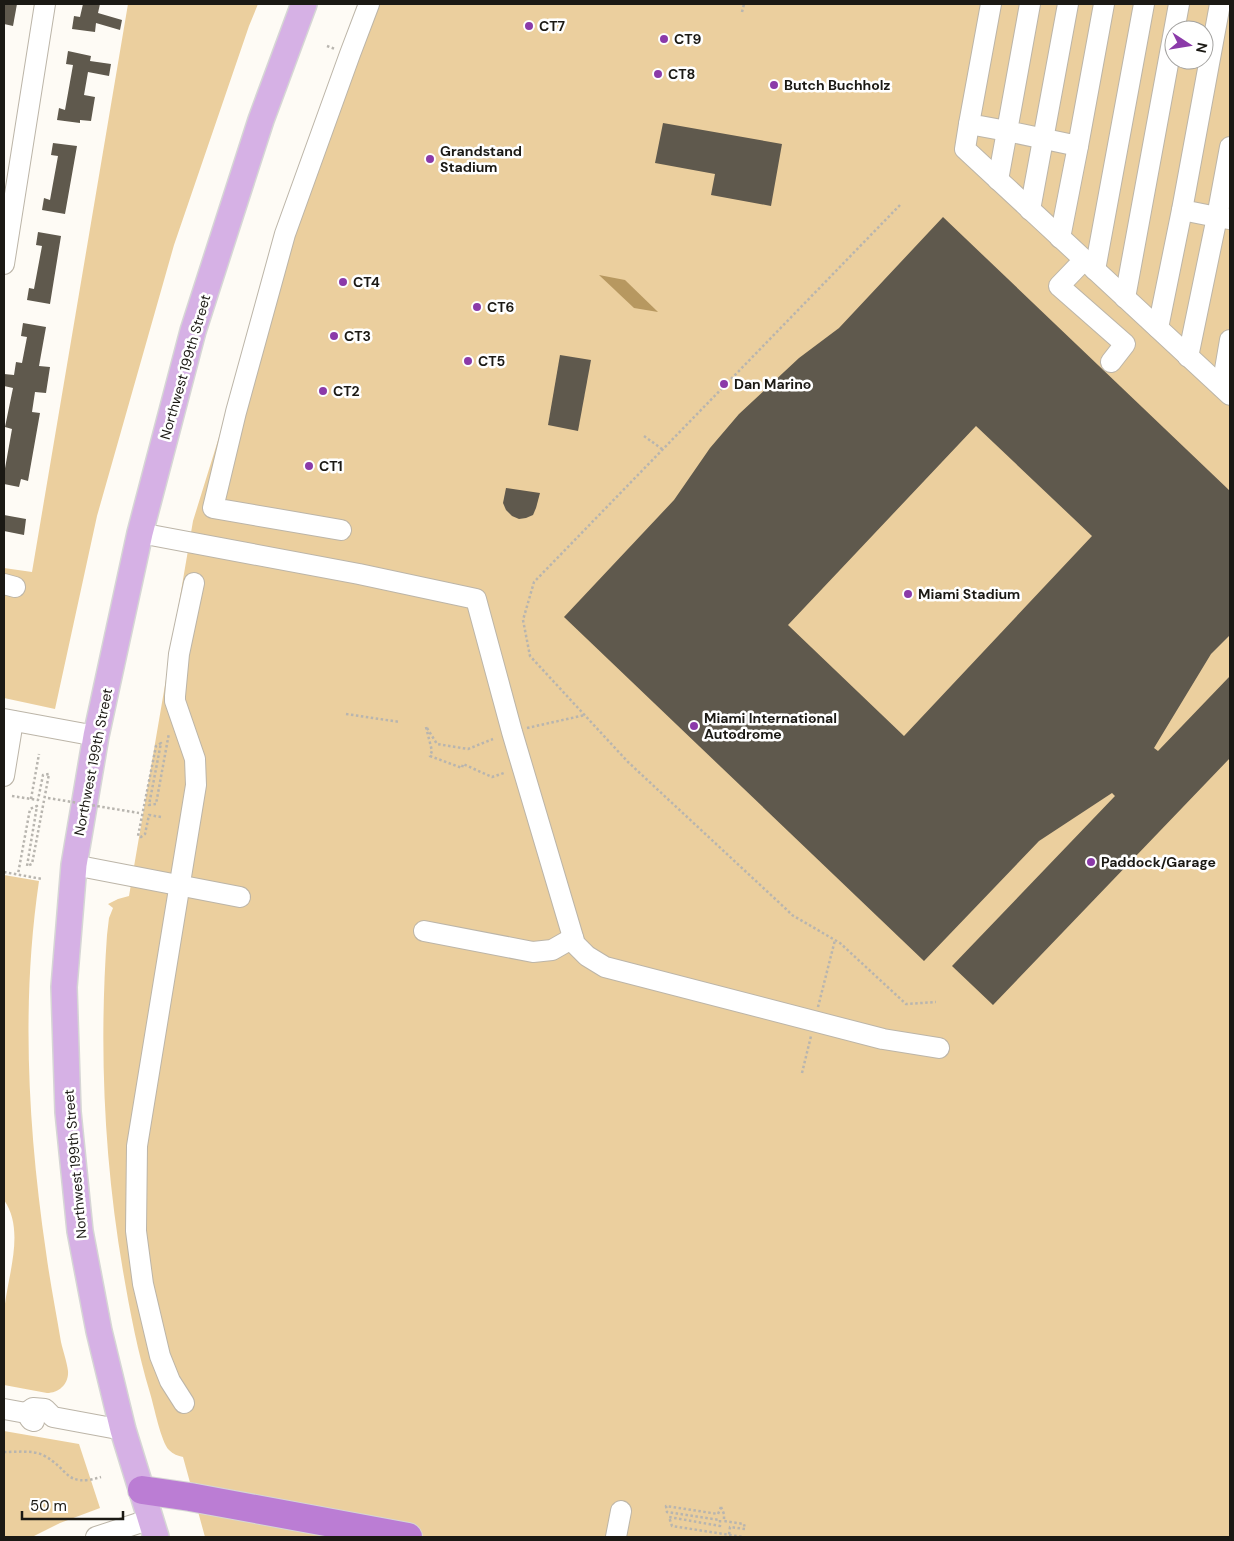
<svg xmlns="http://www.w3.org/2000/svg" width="1234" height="1541" viewBox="0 0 1234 1541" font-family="'DM Sans',sans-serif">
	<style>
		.green { fill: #ebcf9e; fill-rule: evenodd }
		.water { fill: #b79860 }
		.building { fill: #5f594d; fill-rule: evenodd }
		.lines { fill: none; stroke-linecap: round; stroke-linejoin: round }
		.minor-casing { stroke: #bcb5a8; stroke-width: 22 }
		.major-casing { stroke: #d6d6d5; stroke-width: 28 }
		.highway-casing { stroke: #d6d6d5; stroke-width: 30 }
		.path { stroke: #b8b5af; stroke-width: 2.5; stroke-dasharray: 2.5 2.5; stroke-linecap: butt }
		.minor { stroke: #fff; stroke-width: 20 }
		.major { stroke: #d6b1e5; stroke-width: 25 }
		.highway { stroke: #bb7dd4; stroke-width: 28 }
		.path-bridge { stroke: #b8b5af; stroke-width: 2.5; stroke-dasharray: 2.5 2.5; stroke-linecap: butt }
		.poi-dot { fill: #8b3aa9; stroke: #fff; stroke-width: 2 }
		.labels { text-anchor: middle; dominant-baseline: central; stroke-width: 5; stroke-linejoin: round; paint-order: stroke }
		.poi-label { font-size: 14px; font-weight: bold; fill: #1b1914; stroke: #fff; text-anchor: start }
		.street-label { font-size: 14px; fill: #1b1914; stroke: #fff }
	</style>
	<rect width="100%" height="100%" fill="#fefbf5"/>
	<g class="green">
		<polygon points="128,4 258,4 249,26 174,245 97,516 55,709 4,698 4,568 32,572"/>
		<path d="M361,4H1230V1537H205L183,1457C178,1456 173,1454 169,1450C161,1442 154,1406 150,1393C138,1353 130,1312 123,1271C104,1160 99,1048 107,935L109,918L113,908L108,904L118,899L129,896L193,521L323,101ZM1174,30H1204V60H1174Z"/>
		<path d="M4,875L39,881C21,1003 28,1129 46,1252C50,1282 56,1312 61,1342C63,1351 67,1362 68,1371C69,1384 59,1393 47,1393L4,1385C4,1363 3,1339 4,1316C5,1281 27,1233 4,1200Z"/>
		<polygon points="4,1431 79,1444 100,1508 60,1523 32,1537 4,1537"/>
	</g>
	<polygon class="water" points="599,275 625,280 658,312 634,308"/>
	<g class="building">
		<polygon points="4,4 17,4 13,26 4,24"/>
		<polygon points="83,4 100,4 98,13 122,20 120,30 96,23 95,32 72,29 74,16 80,17"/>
		<polygon points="68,51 91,56 90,61 111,64 109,76 88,72 84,95 95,97 91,121 80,120 80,123 57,120 59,108 65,110 73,65 66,64"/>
		<polygon points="663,123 782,144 771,206 711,195 715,174 655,163"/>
		<polygon points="53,143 77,146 65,214 42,210 44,198 50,200 58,156 51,155"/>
		<path d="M943,217L1230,491V635L1211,654L1154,748L1158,751L1230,676V758L993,1005L952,966L1115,796L1112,793L1039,841L924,961L564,617L674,500L710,448L739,414L799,358L839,328ZM976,426L1092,536L904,736L788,625Z"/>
		<polygon points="38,232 61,236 50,304 27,300 29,288 34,289 42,246 36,245"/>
		<polygon points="23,323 46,327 39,366 50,367 46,393 35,392 32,412 40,413 28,481 21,479 19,487 4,484 4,474 12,429 5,427 13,388 4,386 4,374 14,375 16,362 22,363 27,337 21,336"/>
		<polygon points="560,355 591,360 578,431 548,425"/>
		<polygon points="506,488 540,493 536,508 533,515 526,518 519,519 512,516 506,510 503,503"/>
		<polygon points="4,515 26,519 24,535 4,531"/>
	</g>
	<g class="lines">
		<g class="minor-casing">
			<g id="minor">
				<polyline points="991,4 969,124 1007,131 998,180"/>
				<polyline points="1030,4 1007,131 1078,146 1104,4"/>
				<polyline points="1220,4 1182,210 1217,217 1230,147"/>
				<polyline points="969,124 965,149 1230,395"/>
				<polyline points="1030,210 1068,4"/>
				<polyline points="1060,238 1078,146"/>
				<polyline points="1084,260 1059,286 1125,344 1111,362"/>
				<polyline points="4,264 45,4"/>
				<polyline points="1095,270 1144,4"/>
				<polyline points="1125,298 1179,4"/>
				<polyline points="1158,328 1182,210"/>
				<polyline points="1188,357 1217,217 1230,219"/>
				<polyline points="1222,387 1230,340"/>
				<polyline points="341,530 213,508 236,412 285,234 350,54 369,4"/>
				<polyline points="140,533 359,574 476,599 512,732 575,944 587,956 605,967 883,1039 939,1048"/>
				<polyline points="4,584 15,587"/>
				<polyline points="4,719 96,736"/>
				<polyline points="4,776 13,721"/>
				<polyline points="74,865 240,897"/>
				<polyline points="424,931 533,952 552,950 573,938"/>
				<polyline points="184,1403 170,1381 160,1356 143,1284 136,1231 137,1146 196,785 195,759 175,701 175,696 179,654 194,583"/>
				<polyline points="4,1409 26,1413 31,1420 34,1421"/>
				<polyline points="26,1413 33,1408 45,1409 53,1417 123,1430"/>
				<polyline points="96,1537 151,1519"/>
				<polyline points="616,1537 621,1511"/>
			</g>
		</g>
		<g class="major-casing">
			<polyline id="major" points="156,1537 123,1430 99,1331 80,1231 68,1112 64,987 74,865 96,736 140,533 193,331 261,120 304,4"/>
		</g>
		<g class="highway-casing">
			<polyline id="highway" points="142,1490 190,1497 408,1537"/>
		</g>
		<g class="path">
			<polyline points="742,12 744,4"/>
			<polyline points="327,46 335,49"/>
			<polyline points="900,205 534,582 523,620 530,656 628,762 786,909 792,915 840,943 906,1004 936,1002"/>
			<polyline points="644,436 662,449"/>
			<polyline points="346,714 400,722"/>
			<polyline points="426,727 432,751 430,756 462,768 463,764 492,777 504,773"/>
			<polyline points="427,728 437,744 468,749 493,739"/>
			<polyline points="527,728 585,715"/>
			<polyline points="12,796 38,800 43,775 49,774 32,864 27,866 37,806 30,809 18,874"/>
			<polyline points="31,799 39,754"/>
			<polyline points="161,817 149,815 145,834 141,837 138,836 156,746 161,743 149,805 156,804 169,733"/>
			<polyline points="4,872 42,879"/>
			<polyline points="818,1007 835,940"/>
			<polyline points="802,1073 811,1036"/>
			<path d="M4,1452C16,1452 32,1450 43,1455C70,1469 64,1488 101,1477"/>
			<polyline points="721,1507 718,1514 666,1506 667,1512 720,1520 720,1526 669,1517 672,1526 743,1537"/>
			<polyline points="721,1507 724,1514 724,1521 744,1524 745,1529 730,1527 729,1535"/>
		</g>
		<use href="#minor" class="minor"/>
		<use href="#major" class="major"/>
		<use href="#highway" class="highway"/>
		<polyline class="path-bridge" points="48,798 139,813"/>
	</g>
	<g class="poi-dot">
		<circle cx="529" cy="26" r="5"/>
		<circle cx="664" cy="39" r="5"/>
		<circle cx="658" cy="74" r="5"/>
		<circle cx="774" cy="85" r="5"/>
		<circle cx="430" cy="159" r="5"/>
		<circle cx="343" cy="282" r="5"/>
		<circle cx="477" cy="307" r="5"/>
		<circle cx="334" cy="336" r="5"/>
		<circle cx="468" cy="361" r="5"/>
		<circle cx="724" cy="384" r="5"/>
		<circle cx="323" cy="391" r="5"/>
		<circle cx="309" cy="466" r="5"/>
		<circle cx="908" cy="594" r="5"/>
		<circle cx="694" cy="726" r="5"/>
		<circle cx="1091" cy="862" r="5"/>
	</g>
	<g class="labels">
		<g class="poi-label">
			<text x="539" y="26">CT7</text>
			<text x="674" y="39">CT9</text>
			<text x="668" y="74">CT8</text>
			<text x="784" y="85">Butch Buchholz</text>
			<text x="440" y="151">Grandstand<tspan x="440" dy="16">Stadium</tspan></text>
			<text x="353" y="282">CT4</text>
			<text x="487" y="307">CT6</text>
			<text x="344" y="336">CT3</text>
			<text x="478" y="361">CT5</text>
			<text x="734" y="384">Dan Marino</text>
			<text x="333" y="391">CT2</text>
			<text x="319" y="466">CT1</text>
			<text x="918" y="594">Miami Stadium</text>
			<text x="704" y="718">Miami International<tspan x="704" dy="16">Autodrome</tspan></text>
			<text x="1101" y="862">Paddock/Garage</text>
		</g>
		<g class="street-label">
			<text transform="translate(185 367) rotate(-74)">Northwest 199th Street</text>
			<text transform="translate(93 762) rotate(-79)">Northwest 199th Street</text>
			<text transform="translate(75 1164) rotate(-95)">Northwest 199th Street</text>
		</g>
	</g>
	<rect width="1234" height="1541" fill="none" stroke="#1b1914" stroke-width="10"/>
	<g transform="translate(1189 45) rotate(102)"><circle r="24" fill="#ffffff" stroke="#a4a3a1"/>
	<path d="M0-4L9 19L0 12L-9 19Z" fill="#8b3aa9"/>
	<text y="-8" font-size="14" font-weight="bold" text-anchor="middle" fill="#1b1914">N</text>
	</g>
	<path d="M22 1511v8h101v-8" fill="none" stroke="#1b1914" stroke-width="2.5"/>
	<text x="30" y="1511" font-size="15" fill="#1b1914" stroke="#ffffff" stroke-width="4" paint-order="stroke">50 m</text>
</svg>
